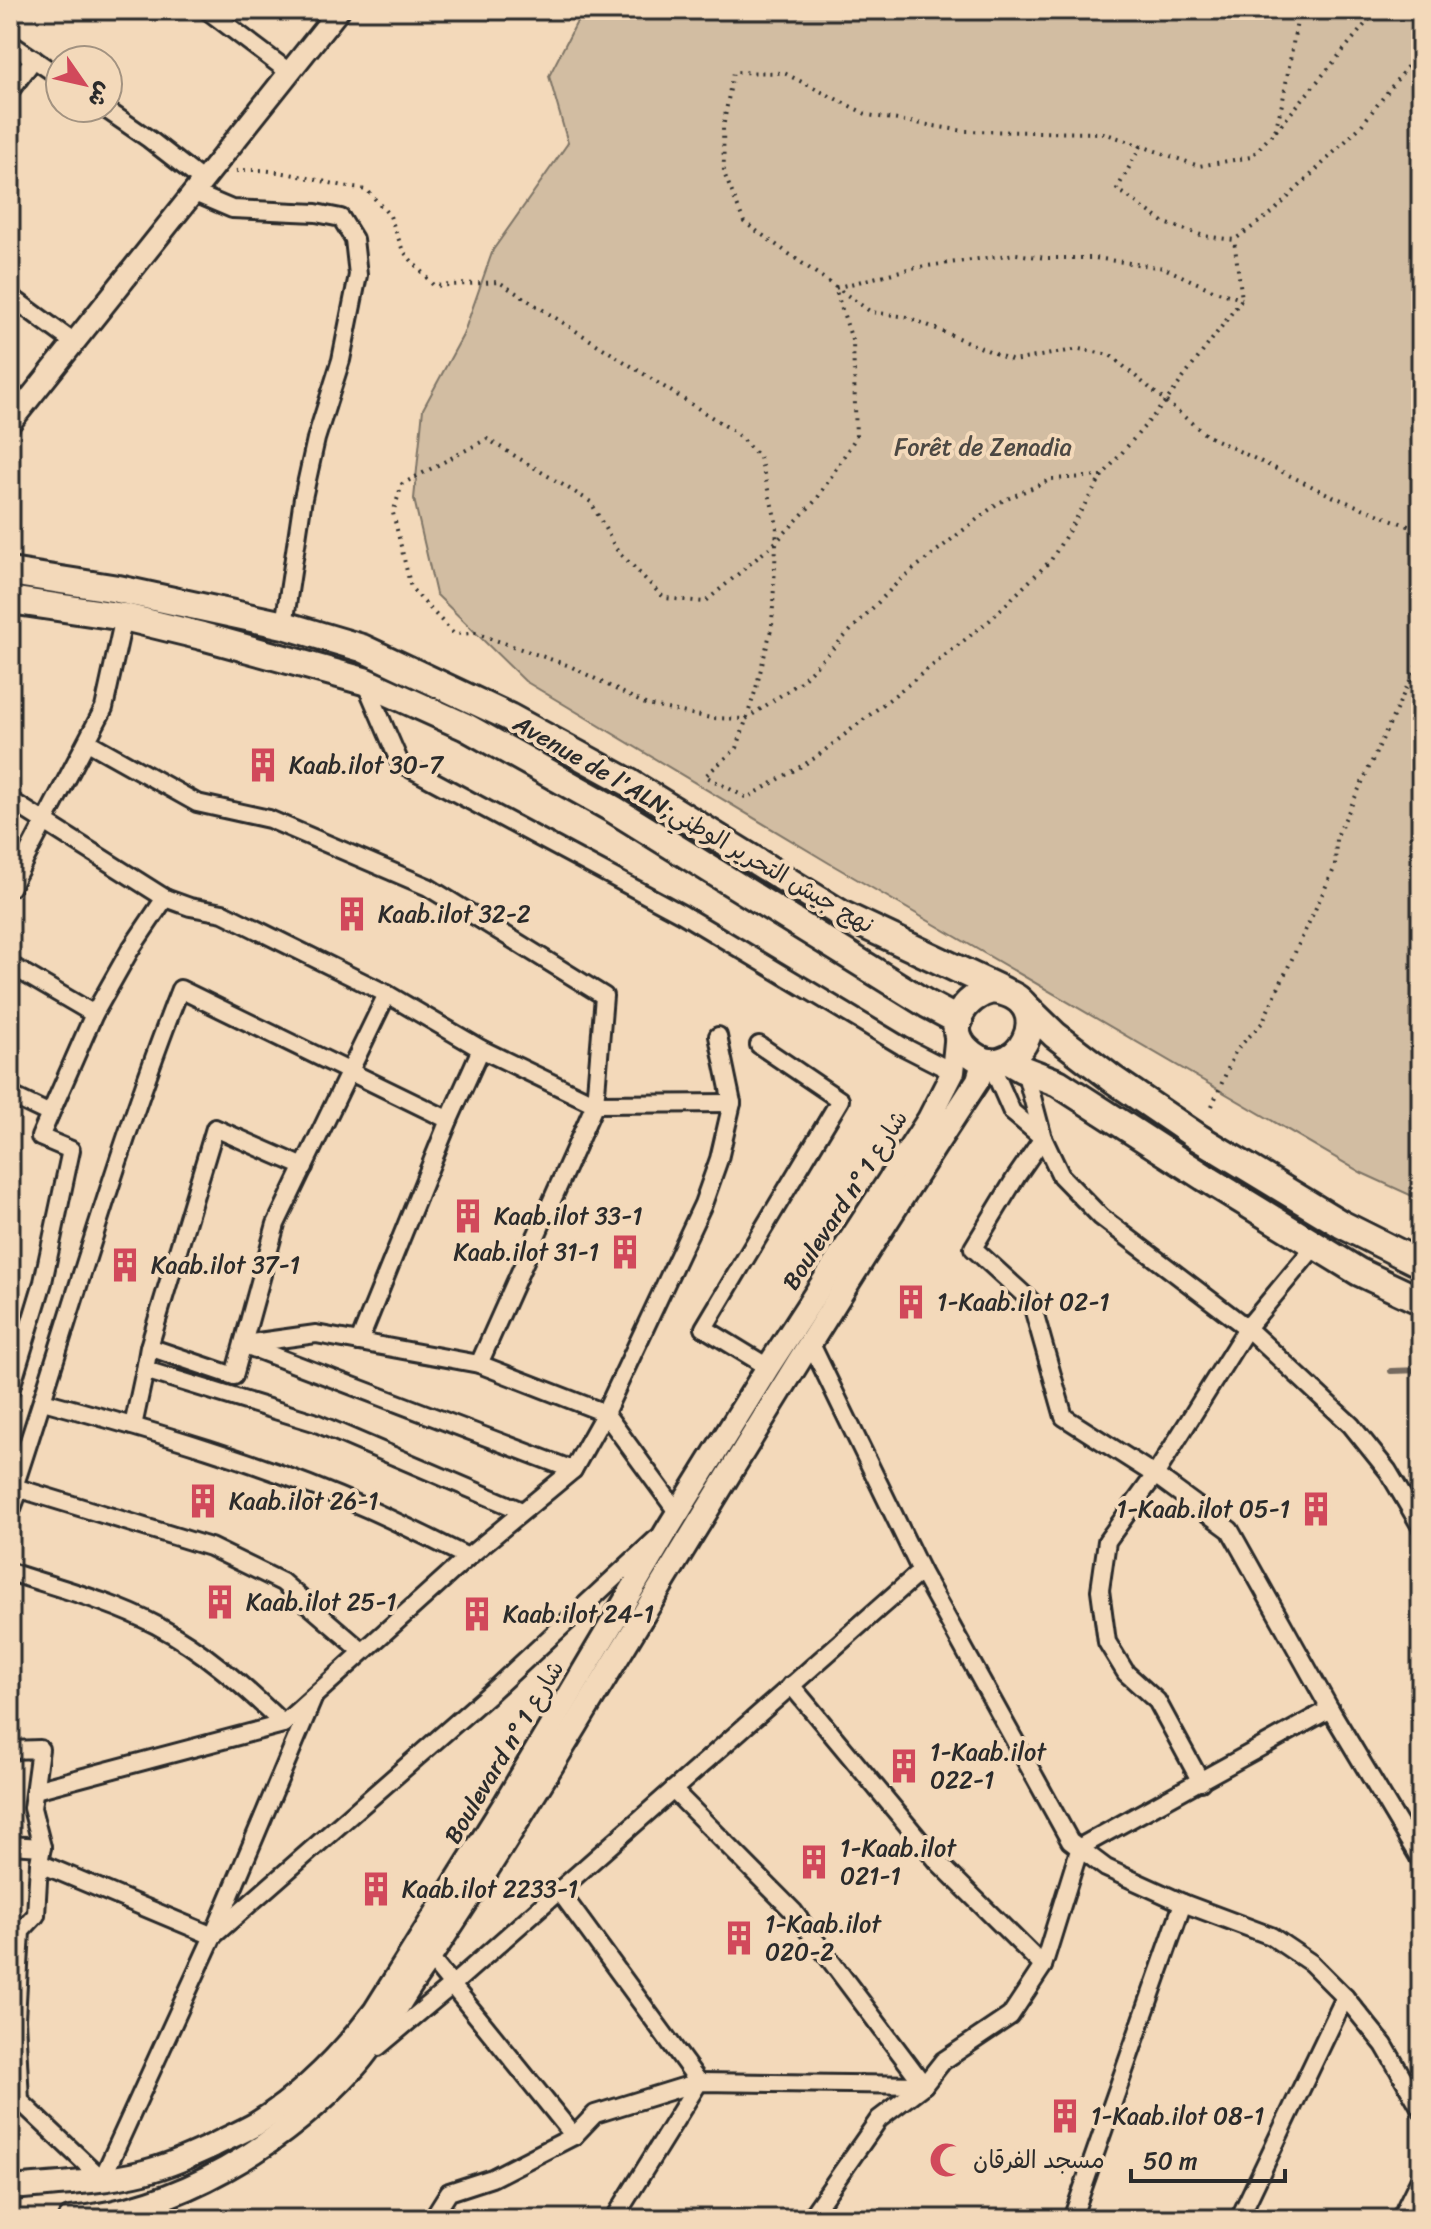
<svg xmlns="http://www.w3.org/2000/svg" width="1431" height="2229" viewBox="0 0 1431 2229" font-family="Sriracha,'Playpen Sans Arabic',sans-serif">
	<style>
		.green { fill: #d2bda2; stroke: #7e7466; stroke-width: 2 }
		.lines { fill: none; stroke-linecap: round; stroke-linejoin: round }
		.stream { stroke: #746a5f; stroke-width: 6 }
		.minor-casing { stroke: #2b2b2b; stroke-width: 22 }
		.tertiary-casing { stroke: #2b2b2b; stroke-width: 26 }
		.secondary-casing { stroke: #2b2b2b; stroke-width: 28 }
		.primary-casing { stroke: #2b2b2b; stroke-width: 32 }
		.trunk-casing { stroke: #2b2b2b; stroke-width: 32 }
		.path { stroke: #2b2b2b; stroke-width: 4; stroke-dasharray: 2 6; stroke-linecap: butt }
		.minor { stroke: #f3d9ba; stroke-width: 16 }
		.tertiary { stroke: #f3d9ba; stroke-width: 20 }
		.secondary { stroke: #f3d9ba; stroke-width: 22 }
		.primary { stroke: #f3d9ba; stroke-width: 26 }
		.trunk { stroke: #f3d9ba; stroke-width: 26 }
		.labels { text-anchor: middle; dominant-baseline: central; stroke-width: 8; stroke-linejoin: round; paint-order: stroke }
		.park-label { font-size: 24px; fill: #4c4843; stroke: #f3d9ba }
		.poi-label { font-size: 24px; fill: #2b2b2b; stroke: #f3d9ba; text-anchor: start }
		.street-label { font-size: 24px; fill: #2b2b2b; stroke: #f3d9ba }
	</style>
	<rect width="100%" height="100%" fill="#f3d9ba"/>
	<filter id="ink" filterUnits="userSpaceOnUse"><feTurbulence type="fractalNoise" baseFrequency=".0125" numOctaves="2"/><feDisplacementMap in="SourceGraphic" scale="16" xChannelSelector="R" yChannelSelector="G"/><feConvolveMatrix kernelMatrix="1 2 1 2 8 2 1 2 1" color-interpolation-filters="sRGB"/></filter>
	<g filter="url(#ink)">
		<polygon class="green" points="583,10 1421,10 1421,1200 1362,1173 829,863 525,681 436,594 414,499 423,409 463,335 493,250 568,143 549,76"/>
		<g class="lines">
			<polyline class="stream" points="1391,1371 1421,1370"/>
			<g class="minor-casing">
				<g id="minor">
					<polyline points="207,10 289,72"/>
					<polyline points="10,43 60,77"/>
					<polyline points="10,91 34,59"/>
					<polyline points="104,108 149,139 203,181"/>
					<polyline points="192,192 232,209 316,213 341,218 354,239 358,275 341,360 316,439 303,498 284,625"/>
					<polyline points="10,296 73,342"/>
					<polyline points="365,682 400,763 682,914 902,1046 953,1072"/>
					<polyline points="88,742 197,803 269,819 428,887 604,996 595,1104 479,1364"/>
					<polyline points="10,800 165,898 190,907 223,913 387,994 481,1049 595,1104 732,1103"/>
					<polyline points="10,888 104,708 124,617"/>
					<polyline points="10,965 94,1014"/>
					<polyline points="387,994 276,1224 234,1376 149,1347 145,1370 314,1422 522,1511"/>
					<polyline points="759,1045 840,1100 704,1328 768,1367"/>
					<polyline points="990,1062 1012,1112 1043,1138"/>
					<polyline points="1024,1067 1043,1138 1061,1176 1101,1217 1247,1328 1351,1425 1388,1471 1421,1527"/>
					<polyline points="10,1095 50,1114"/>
					<polyline points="1043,1138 1016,1177 973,1248 1031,1301 1064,1417 1155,1475 1230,1530 1330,1709 1421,1861"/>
					<polyline points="359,1342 449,1120 481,1049"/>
					<polyline points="243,1344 316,1334 479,1364 605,1413 678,1513"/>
					<polyline points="811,1344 921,1571 1070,1841 1106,1868 1183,1903 1271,1936 1311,1963 1345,1997 1384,2045 1421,2109"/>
					<polyline points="245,1345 573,1470"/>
					<polyline points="149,1347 215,1128 304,1167"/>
					<polyline points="10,1391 43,1282 71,1150 40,1137 94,1014 130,950 165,898"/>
					<path d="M43,1401C153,1431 264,1463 368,1509C402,1524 435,1541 468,1557"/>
					<polyline points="133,1426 145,1370"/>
					<polyline points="14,1487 210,1547 282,1582 362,1651"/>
					<path d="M10,1492L14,1487C69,1321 116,1152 180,989L449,1120"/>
					<polyline points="10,1514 19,1490"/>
					<path d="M10,1572C58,1588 110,1601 156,1625C203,1650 244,1686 283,1724"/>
					<polyline points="791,1685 938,1862 1043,1966"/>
					<polyline points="10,1750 40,1749 32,1808 42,1847 39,1863 36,1915 21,1931 16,2019 20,2101 102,2179 213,1936 313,1699"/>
					<polyline points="1201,1782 1157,1701 1126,1673 1107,1642 1100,1590 1107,1541 1155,1475 1247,1328 1315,1246"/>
					<polyline points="35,1790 283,1724 468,1557 573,1470 605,1413 703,1204 719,1159 732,1103 718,1036"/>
					<polyline points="673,1790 794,1912 924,2085"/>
					<polyline points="10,1845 42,1847"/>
					<polyline points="39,1863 213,1936 489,1694 656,1539"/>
					<polyline points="558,1889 699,2082 614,2219"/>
					<polyline points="430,1958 574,2136"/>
					<polyline points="378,2047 451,1986 921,1571"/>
					<polyline points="432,2219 449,2192 492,2178 574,2136 595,2114 699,2082 924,2085"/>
					<polyline points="809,2219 879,2119 924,2085 943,2061 1010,2016 1043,1966 1080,1847 1330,1709"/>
					<polyline points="1072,2219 1183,1903"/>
					<polyline points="1239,2219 1345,1997"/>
					<polyline points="1400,2219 1421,2176"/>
				</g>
			</g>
			<g class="tertiary-casing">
				<polyline id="tertiary" points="10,423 339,10"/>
			</g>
			<g class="secondary-casing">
				<g id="secondary">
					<path d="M10,2188C54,2184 100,2183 144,2172C168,2166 190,2156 212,2146C227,2138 242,2132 256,2124C303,2095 342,2055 375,2011L506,1802L669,1527L768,1367L929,1119L953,1072L957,1032"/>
					<path d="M70,2219C179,2209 282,2146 355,2066C376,2043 397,2006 415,1979C476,1891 532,1798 588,1706C715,1496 843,1286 978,1080L984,1060"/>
				</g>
			</g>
			<g class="primary-casing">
				<g id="primary">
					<polyline points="10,572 118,589 284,625 362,648 509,717 630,783 843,915 1004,991"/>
					<polyline points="10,600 124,617 202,636 364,681 466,727 613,809 927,1004 959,1021"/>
					<path d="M992,990C1067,998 1014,1096 967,1050C943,1027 965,996 992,990Z"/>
				</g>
			</g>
			<g class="trunk-casing">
				<g id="trunk">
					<polyline points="1023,1004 1055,1035 1114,1080 1199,1138 1341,1224 1421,1264"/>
					<polyline points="1006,1060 1022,1069 1058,1083 1204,1177 1359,1272 1421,1301"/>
				</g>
			</g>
			<g class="path">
				<polyline points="1299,10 1283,100 1275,131 1251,157 1199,166 1104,133 964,131 868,115 784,73 733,72 723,128 724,173 744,222 871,312 908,317 1013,361 1079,349 1110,355 1206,435 1334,497 1421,531"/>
				<polyline points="1276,131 1377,10"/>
				<polyline points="1141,146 1117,189 1165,223 1204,236 1234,240 1273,212 1360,127 1421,49"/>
				<path d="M236,171C277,165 326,185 367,190L390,216L403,251L434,286L499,282L735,432L760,458L777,525L772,626L755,692L737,748L705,776L747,798L815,758L990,620L1051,560L1102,476L1167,400L1242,299L1234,240"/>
				<polyline points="1102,476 1052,479 998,503 901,579 799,683 746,719 711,718 647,705 570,666 475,633 454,634 411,588 393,513 402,484 487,439 591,502 616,549 664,598 705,602 776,542 817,499 856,437 853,343 835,288 912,268 1016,254 1045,258 1095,258 1164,268 1215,291 1242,299"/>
				<polyline points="1212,1106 1236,1050 1262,1023 1335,867 1336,838 1421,657"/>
			</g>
			<use href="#minor" class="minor"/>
			<use href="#tertiary" class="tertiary"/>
			<use href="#secondary" class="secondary"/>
			<use href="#primary" class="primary"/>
			<use href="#trunk" class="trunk"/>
		</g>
	</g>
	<defs>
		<g id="building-bare" transform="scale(2.76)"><path d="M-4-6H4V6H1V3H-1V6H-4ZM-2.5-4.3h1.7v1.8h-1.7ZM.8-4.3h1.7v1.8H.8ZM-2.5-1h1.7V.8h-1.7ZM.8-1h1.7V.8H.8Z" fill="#d1495b" stroke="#f3d9ba" stroke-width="2.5" paint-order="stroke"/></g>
		<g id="mosque-bare" transform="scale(2.76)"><path d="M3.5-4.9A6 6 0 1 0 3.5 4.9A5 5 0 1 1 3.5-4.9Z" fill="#d1495b" stroke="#f3d9ba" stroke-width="2.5" paint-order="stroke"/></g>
	</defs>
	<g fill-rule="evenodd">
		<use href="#building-bare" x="263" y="765"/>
		<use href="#building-bare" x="352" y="914"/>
		<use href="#building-bare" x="468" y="1216"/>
		<use href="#building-bare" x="625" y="1252"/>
		<use href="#building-bare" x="125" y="1265"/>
		<use href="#building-bare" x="911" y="1302"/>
		<use href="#building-bare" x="203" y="1501"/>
		<use href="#building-bare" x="1316" y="1509"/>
		<use href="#building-bare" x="220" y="1602"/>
		<use href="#building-bare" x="477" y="1614"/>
		<use href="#building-bare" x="904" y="1766"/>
		<use href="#building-bare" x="814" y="1862"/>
		<use href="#building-bare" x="376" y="1889"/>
		<use href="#building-bare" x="739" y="1938"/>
		<use href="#building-bare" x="1065" y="2116"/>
		<use href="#mosque-bare" x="947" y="2160"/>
	</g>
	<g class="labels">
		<g class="park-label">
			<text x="983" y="447">Forêt de Zenadia</text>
		</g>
		<g class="poi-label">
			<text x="289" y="765">Kaab.ilot 30-7</text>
			<text x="378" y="914">Kaab.ilot 32-2</text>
			<text x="494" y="1216">Kaab.ilot 33-1</text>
			<text x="599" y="1252" text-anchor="end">Kaab.ilot 31-1</text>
			<text x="151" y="1265">Kaab.ilot 37-1</text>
			<text x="937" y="1302">1-Kaab.ilot 02-1</text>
			<text x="229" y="1501">Kaab.ilot 26-1</text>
			<text x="1290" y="1509" text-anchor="end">1-Kaab.ilot 05-1</text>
			<text x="246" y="1602">Kaab.ilot 25-1</text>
			<text x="503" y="1614">Kaab.ilot 24-1</text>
			<text x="930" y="1752">1-Kaab.ilot<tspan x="930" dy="28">022-1</tspan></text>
			<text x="840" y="1848">1-Kaab.ilot<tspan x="840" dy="28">021-1</tspan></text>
			<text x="402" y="1889">Kaab.ilot 2233-1</text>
			<text x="765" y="1924">1-Kaab.ilot<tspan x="765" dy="28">020-2</tspan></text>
			<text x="1091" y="2116">1-Kaab.ilot 08-1</text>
			<text x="973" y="2160">مسجد الفرقان</text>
		</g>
		<g class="street-label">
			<text transform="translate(694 824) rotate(30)">Avenue de l'ALN;نهج جيش التحرير الوطني</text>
			<text transform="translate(845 1200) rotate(-57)">Boulevard n° شارع 1</text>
			<text transform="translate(504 1752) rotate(-59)">Boulevard n° شارع 1</text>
		</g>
	</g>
	<rect width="1431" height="2229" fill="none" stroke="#f3d9ba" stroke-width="40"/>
	<rect x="20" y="20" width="1391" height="2189" fill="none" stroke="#2b2b2b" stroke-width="3" filter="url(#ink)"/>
	<g transform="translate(84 84) rotate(124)"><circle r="38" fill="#f3d9ba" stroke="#a39381" stroke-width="2"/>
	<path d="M0-6L14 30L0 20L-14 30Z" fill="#d1495b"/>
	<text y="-12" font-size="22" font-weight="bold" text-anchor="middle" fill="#2b2b2b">ش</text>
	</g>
	<path d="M1131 2169v12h154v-12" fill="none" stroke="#2b2b2b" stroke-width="4"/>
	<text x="1143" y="2169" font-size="24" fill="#2b2b2b" stroke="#f3d9ba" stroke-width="6" paint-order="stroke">50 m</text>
</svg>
